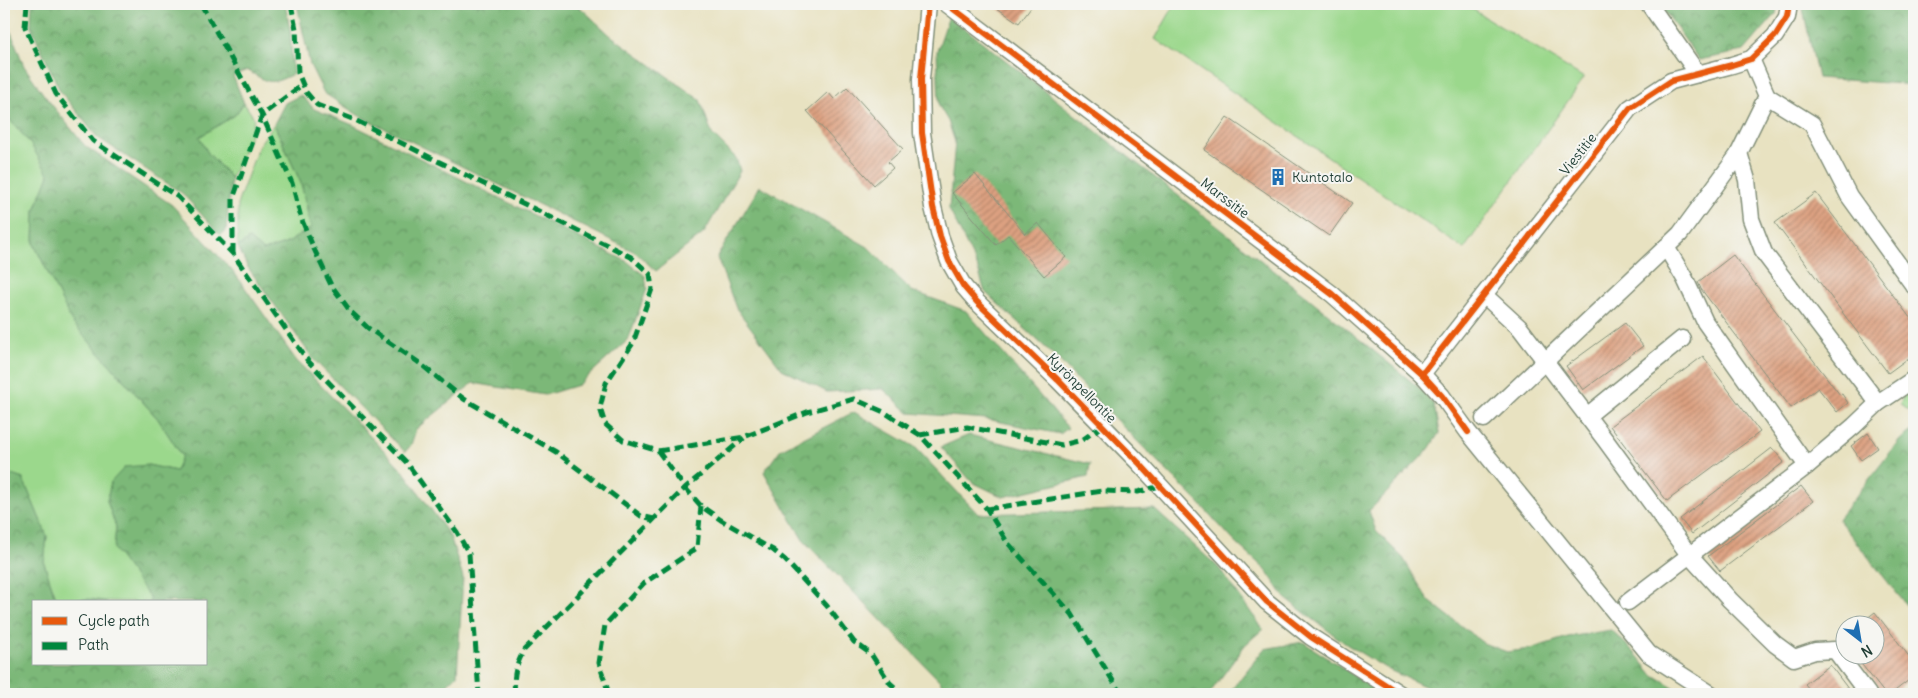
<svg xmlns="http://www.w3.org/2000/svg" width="1918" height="698" viewBox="0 0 1918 698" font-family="Delius,sans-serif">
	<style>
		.green { fill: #9bd88c; stroke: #5d8a60 }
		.forest { fill: url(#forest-crowns); stroke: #4e7a56 }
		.building { fill: url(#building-hatch) }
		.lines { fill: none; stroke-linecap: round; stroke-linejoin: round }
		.minor-casing { stroke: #84907a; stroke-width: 19 }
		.minor { stroke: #fff; stroke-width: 16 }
		.quiet { stroke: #00873e; stroke-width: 5; stroke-dasharray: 10 5; stroke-linecap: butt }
		.cycleway-casing { stroke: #f6f6f2; stroke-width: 9 }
		.cycleway { stroke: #e8590c; stroke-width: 6 }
		.labels { text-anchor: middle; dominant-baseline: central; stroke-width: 4; stroke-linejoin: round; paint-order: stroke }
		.street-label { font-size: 14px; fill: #1f3d34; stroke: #f6f6f2 }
		.poi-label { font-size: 14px; fill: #1f3d34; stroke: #f6f6f2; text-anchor: start }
	</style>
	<defs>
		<pattern id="forest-crowns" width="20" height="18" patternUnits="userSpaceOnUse" patternTransform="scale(1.25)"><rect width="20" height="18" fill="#7cb878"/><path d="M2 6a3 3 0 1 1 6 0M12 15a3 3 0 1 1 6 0" fill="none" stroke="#659763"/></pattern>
		<pattern id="building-hatch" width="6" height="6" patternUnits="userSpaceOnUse" patternTransform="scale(1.25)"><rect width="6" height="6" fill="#dda181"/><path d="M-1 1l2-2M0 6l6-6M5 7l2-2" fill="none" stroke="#b3846a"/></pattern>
	</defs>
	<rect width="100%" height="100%" fill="#f6f6f2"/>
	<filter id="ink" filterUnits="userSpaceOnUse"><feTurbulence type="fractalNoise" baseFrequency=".02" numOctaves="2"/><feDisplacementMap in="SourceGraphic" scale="10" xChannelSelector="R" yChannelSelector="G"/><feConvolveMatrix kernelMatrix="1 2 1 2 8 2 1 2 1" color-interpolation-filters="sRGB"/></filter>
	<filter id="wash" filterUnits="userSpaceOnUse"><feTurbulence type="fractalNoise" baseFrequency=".0096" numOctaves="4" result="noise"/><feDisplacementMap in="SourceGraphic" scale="20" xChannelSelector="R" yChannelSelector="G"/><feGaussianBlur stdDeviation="1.12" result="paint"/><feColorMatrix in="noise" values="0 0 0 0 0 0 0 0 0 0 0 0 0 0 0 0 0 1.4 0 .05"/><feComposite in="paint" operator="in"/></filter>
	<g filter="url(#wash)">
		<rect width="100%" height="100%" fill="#e8e2c1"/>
		<g class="green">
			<polygon points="1175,4 1464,4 1584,78 1464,249 1155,39"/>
			<polygon points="244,103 254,118 250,137 231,178 208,153 199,137 235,115"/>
			<polygon points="4,113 30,143 49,175 35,210 34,244 72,322 158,419 182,456 176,471 148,465 111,482 107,501 116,527 114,549 151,598 150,602 57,600 44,563 47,536 23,479 4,472"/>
			<polygon points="274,124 301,183 311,228 285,244 263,251 249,239 238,247 238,202 259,145"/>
			<polygon points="1914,386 1914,413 1900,405 1904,394"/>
		</g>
		<g class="forest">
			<path d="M32,4H285L290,30L293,74C269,86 269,83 247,70L233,76L244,103L235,115L199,137L208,153L231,178L226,231L220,235L182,193L97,137L60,91L31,26Z"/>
			<polygon points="297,4 569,4 582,9 610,35 700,100 712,134 736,158 740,171 704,233 656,271 635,252 358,115 324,93 310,65"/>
			<polygon points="1660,4 1778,4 1776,14 1744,51 1699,60"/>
			<polygon points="1803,4 1914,4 1914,85 1818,78 1803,9"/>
			<polygon points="4,14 24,66 44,95 85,146 172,205 236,275 296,360 402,469 450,536 463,577 457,675 437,694 4,694 4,472 23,479 47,536 44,563 56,600 91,599 107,602 34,602 34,664 206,664 206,602 150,602 150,598 114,549 116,527 107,501 111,482 125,467 148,465 176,471 182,456 158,419 72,322 34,244 35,210 49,175 30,143 4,113"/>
			<polygon points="949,16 1305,295 1418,387 1434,405 1439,433 1429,449 1369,511 1376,531 1403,558 1428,600 1483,643 1507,652 1530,649 1568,637 1611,630 1634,652 1652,674 1685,694 1442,694 1387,669 1346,644 1285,598 1266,570 1235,542 1200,504 1095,399 1059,360 985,292 977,266 949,209 955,142 948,121 939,106 937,51"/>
			<polygon points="301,95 314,109 353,125 628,262 645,276 647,289 628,340 578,385 545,395 473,383 416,429 411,445 405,452 314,360 247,266 238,247 249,239 263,251 285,244 311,228 301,183 274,124 285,103"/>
			<polygon points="760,186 868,247 912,291 966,311 1068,428 1060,434 986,419 909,413 883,389 827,392 782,369 736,308 717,257"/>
			<polygon points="854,412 915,447 978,514 1154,509 1218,567 1263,629 1245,645 1209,694 949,694 939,680 803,540 764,472 780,450"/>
			<polygon points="1914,429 1914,615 1838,519 1900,440"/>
			<polygon points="969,435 1090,464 1088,477 1003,497 972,482 941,447"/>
			<polygon points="1303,642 1383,694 1228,694 1264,649"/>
		</g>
		<g id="blocks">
			<g class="building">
				<polygon points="991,4 1033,4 1019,23"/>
				<polygon points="847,87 903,149 888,162 893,168 874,185 807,111 828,92 834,99"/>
				<polygon points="1227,117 1352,203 1329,236 1204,150"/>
				<polygon points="975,174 1025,234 1038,223 1066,257 1044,276 1008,235 996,245 952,193"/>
				<polygon points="1816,193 1914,323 1914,354 1888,373 1775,223"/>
				<polygon points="1733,255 1840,395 1842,394 1848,403 1837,412 1818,388 1791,408 1701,289 1698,282"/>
				<polygon points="1625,323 1643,346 1583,390 1566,366"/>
				<polygon points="1703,356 1760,432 1667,501 1610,426"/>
				<polygon points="1868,433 1878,448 1861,460 1851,446"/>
				<polygon points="1772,448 1784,462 1692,534 1680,519"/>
				<polygon points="1801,486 1813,501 1720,571 1708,556"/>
				<polygon points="1875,612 1914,663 1914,676 1891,694 1885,694 1855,656 1876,656 1876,626 1857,626"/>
				<polygon points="1830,665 1852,694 1813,694 1805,684"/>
			</g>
		</g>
	</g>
	<g filter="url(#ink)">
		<use href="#blocks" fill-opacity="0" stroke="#84907a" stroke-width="1"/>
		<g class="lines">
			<g class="minor-casing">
				<g id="minor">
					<polyline points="928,4 921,79 922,133 933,207 940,236 949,261 964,287 977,302 1058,380 1140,464 1267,602 1311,637 1400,694"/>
					<polyline points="947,4 1332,294 1422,374 1442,396 1468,432 1649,654 1711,694"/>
					<polyline points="1649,4 1698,74"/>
					<polyline points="1767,96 1812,124 1849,196 1914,286"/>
					<polyline points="1739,153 1747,180 1751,219 1764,253 1878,403"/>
					<polyline points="1666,247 1685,279 1705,322 1807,466"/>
					<polyline points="1484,295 1520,328 1606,441 1690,556 1730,600 1775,644 1794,658 1815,651 1835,650 1868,694"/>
					<polyline points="1422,374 1630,108 1671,81 1732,65 1751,59 1775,36 1787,17 1789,4"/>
					<polyline points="1587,416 1682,339"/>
					<polyline points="1484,419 1680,234 1738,155 1767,96 1751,59"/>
					<polyline points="1628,602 1807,466 1854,426 1878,403 1914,379"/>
				</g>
			</g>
			<use href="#minor" class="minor"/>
			<g class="quiet">
				<polyline points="27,4 25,27 56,94 93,141 178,197 233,254 308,361 407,463 457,532 469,554 479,694"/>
				<polyline points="201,4 262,115 292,183 301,218 314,249 331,285 351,312 368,328 418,362 464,399 556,452 641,516 654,519"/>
				<polyline points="291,4 296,29 298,73 306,92 317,105 355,120 631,257 650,274 652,289 633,343 606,383 600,408 605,424 623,440 658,451 685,488 701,506 721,520 773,550 785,560 827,606 854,642 871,654 890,683 903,694"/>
				<polyline points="233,254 233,199 262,115 303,84"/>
				<polyline points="920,435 967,427 1062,445 1082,440 1102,426"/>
				<polyline points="658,451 744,437 807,412 854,399 884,412 920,435 987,509 1007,542 1072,614 1121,694"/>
				<polyline points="987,509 1102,491 1138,492 1160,486"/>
				<path d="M515,694C513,675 515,668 524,650L685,488L744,438"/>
				<polyline points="609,694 599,663 605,625 644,583 697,548 701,506"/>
			</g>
			<g class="cycleway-casing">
				<g id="cycleway">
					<polyline points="928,4 921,79 922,133 933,207 940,236 949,261 964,287 977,302 1058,380 1140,464 1267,602 1311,637 1400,694"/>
					<polyline points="947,4 1332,294 1422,374 1442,396 1468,432"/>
					<polyline points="1422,374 1630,108 1671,81 1732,65 1751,59 1775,36 1787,17 1789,4"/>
				</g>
			</g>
			<use href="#cycleway" class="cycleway"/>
		</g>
	</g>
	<defs>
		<g id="building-bare" transform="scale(1.35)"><path d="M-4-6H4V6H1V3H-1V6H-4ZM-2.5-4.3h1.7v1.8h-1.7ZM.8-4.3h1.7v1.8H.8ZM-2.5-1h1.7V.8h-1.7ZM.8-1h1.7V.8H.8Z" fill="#1f6fb2" stroke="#f6f6f2" stroke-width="2.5" paint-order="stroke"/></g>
	</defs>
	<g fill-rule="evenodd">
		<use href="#building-bare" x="1278" y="177"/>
	</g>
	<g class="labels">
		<g class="street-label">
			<text transform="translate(1578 154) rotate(-52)">Viestitie</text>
			<text transform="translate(1225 198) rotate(37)">Marssitie</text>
			<text transform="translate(1082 388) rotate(45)">Kyrönpellontie</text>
		</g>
		<g class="poi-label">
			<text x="1292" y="177">Kuntotalo</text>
		</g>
	</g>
	<rect width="1918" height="698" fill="none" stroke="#f6f6f2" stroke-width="20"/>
	<rect x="32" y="600" width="175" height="65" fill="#f6f6f2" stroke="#a0aca6"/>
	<rect x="42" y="617" width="25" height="8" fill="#e8590c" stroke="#a0aca6"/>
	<text x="78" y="626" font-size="15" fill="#1f3d34">Cycle path</text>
	<rect x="42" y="642" width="25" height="8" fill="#00873e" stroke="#a0aca6"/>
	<text x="78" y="650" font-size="15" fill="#1f3d34">Path</text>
	<g transform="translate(1860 640) rotate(149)"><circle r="24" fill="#f6f6f2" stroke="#a0aca6"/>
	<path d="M0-4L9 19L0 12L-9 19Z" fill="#1f6fb2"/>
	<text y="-8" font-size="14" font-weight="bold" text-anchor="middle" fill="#1f3d34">N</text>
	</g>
</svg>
